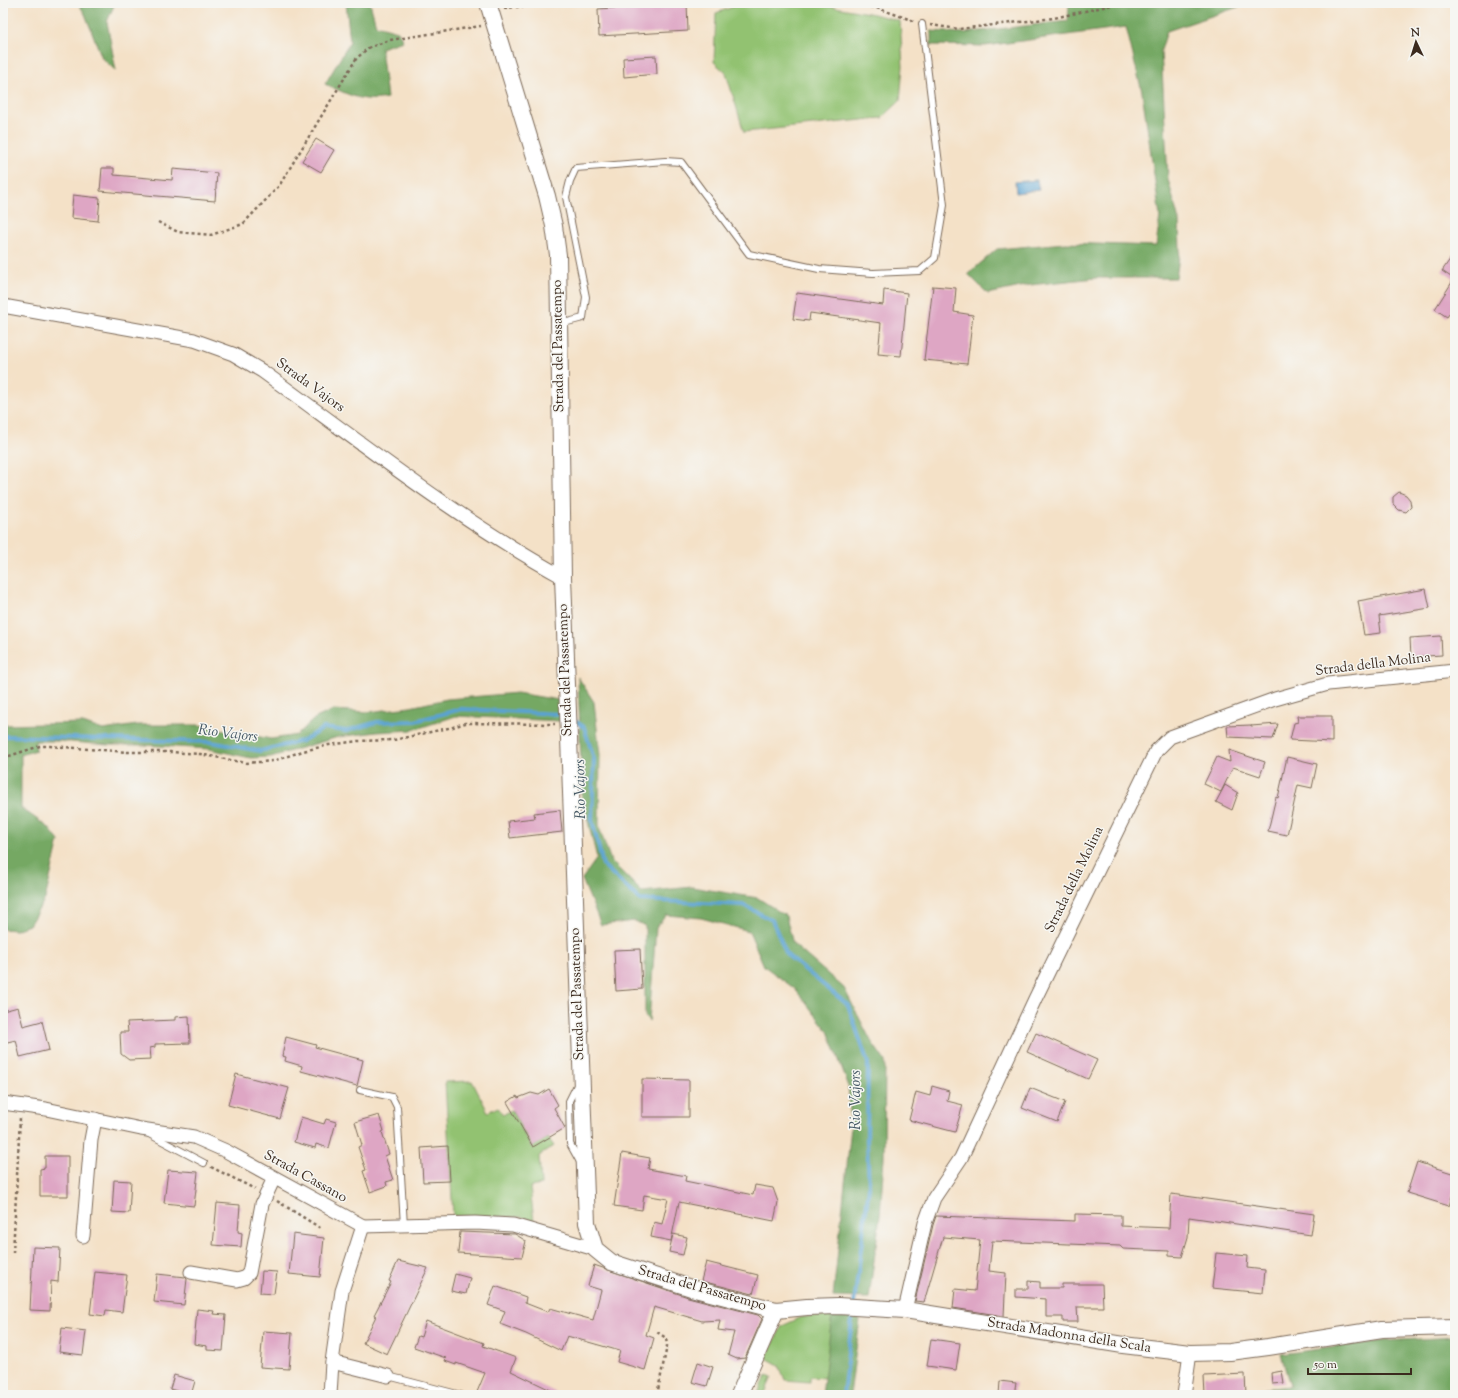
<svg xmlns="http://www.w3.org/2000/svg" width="1458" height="1398" viewBox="0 0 1458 1398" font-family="'Sorts Mill Goudy',serif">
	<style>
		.green { fill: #92c271; stroke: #667648 }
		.forest { fill: #75a863; stroke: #586940 }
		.water { fill: #5aa3d1; stroke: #4a6678 }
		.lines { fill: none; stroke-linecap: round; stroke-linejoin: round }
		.stream { stroke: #5aa3d1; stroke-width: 4 }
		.building { fill: #dea6c4 }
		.service-casing { stroke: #7c6a59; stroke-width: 8 }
		.minor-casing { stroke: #7c6a59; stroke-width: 15 }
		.tertiary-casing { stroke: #7c6a59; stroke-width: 18 }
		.path { stroke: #7c6a59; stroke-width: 2.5; stroke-dasharray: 3 3; stroke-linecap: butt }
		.service { stroke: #fff; stroke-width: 6 }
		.minor { stroke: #fff; stroke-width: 13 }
		.tertiary { stroke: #fff; stroke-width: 16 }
		.labels { text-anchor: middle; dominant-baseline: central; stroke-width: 3; stroke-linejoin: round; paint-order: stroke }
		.street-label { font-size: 14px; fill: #3b2a1e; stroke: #f6f6f2 }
		.water-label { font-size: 15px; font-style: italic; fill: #475a66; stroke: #f6f6f2 }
	</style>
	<rect width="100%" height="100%" fill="#f6f6f2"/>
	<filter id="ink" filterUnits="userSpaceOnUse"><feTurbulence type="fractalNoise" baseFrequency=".025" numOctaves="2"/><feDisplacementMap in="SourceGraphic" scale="8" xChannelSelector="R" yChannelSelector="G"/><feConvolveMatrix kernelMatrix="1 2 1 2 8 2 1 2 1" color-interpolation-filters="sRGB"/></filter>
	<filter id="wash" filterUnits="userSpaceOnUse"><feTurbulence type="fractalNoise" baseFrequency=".012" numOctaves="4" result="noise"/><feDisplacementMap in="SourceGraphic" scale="16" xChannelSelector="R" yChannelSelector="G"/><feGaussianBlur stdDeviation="0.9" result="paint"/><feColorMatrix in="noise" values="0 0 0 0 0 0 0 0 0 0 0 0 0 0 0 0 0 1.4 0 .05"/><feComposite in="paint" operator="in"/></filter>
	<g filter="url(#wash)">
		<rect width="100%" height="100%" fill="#f4e1c7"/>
		<g class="green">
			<polygon points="744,3 813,3 874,14 900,21 903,66 900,101 882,118 744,132 726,73 714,62 716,13"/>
			<polygon points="472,1081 488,1112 498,1107 503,1115 511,1110 532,1147 548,1138 554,1146 539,1156 541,1185 530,1187 534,1221 522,1217 453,1216 445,1082"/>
			<polygon points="832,1316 825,1378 810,1377 810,1382 785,1380 779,1365 766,1358 782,1326 802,1317"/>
			<polygon points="767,1375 772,1377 764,1395 757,1395"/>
		</g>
		<g class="forest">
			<polygon points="78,3 115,3 107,22 116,71 102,58 85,14"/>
			<path d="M346,3H370L376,25L398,31L403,41L381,48L387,98C362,103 347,94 325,84L350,42Z"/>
			<polygon points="1069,3 1250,3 1167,31 1161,50 1168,179 1179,221 1180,250 1176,278 1096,278 1030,285 988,294 968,274 997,249 1065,243 1156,246 1160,216 1142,92 1126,27 985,46 931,45 931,31 964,33 1068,21"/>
			<polygon points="578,677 594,702 600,755 599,827 611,861 642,892 692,887 758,898 786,916 793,944 844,988 871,1041 885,1061 884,1157 880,1216 869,1298 833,1297 851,1127 848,1084 828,1031 795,989 764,966 749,931 701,918 666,915 656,928 649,1021 645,1016 645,926 635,921 601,925 582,879 597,858 582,797"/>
			<polygon points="517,693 559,700 560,721 456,716 413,730 377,732 338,737 271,757 251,758 209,749 144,745 108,745 60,741 35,741 36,750 21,755 21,808 48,827 59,841 45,899 29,925 16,930 3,929 3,725 83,723 103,730 137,725 199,725 271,739 297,735 314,719 333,710 368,712 410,707 447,699"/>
			<polygon points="832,1316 860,1319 850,1395 822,1395"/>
			<polygon points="1455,1337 1455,1395 1253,1395 1253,1390 1290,1386 1281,1354 1383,1341"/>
		</g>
		<polygon class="water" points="1037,180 1039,190 1016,193 1015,182"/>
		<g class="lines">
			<g class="stream">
				<polyline points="572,719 584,727 594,759 592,820 603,865 640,900 743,905 772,920 787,955 848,1005 868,1063 867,1141 869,1187 854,1304"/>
				<polyline points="3,736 211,742 260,751 302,741 324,728 346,731 377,722 415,721 461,709 558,714 565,717"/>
				<polyline points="843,1395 853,1311"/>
			</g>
		</g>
		<g id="blocks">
			<g class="building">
				<polygon points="687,3 688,31 599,36 598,9"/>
				<polygon points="656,56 657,74 624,77 623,58"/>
				<polygon points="316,139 334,150 321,172 302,161"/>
				<polygon points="102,168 114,168 114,175 172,180 173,169 217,173 215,201 100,191"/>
				<polygon points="73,195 100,198 98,221 71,218"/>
				<polygon points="1455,252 1455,305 1447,317 1435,309 1454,279 1442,271"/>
				<polygon points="933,286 956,288 954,312 973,315 967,364 924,360"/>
				<polygon points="884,290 907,293 901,356 878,354 881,323 810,313 809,321 793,319 797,293 883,305"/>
				<polygon points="1399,492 1406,495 1410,500 1411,507 1406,512 1399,510 1393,504 1393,497"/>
				<polygon points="1426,589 1430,608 1379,616 1381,633 1364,635 1358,601"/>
				<polygon points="1441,636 1442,655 1411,657 1410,638"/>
				<polygon points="1297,716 1332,716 1332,742 1290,740 1294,723 1298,722"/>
				<polygon points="1278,724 1273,739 1228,737 1227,726 1251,725 1251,726"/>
				<polygon points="1229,750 1265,762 1260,776 1233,767 1221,792 1204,784 1217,757 1230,762"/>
				<polygon points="1287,757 1317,764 1312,788 1298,785 1287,835 1268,831 1276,797 1278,798"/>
				<polygon points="1225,785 1238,793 1232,810 1216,802"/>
				<polygon points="560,810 562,832 510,838 508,821 535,818 534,813"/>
				<polygon points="640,949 642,989 616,991 614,950"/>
				<polygon points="18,1007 23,1026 42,1021 49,1050 20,1057 16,1040 3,1043 3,1011"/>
				<polygon points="189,1016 190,1043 155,1044 155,1047 150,1048 151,1059 129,1060 121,1054 120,1032 128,1032 127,1022 175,1020 175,1017"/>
				<polygon points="1036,1033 1097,1060 1088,1079 1027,1052"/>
				<polygon points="286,1037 316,1045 315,1047 363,1060 357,1086 301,1071 302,1066 285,1061 286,1057 282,1056"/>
				<polygon points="236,1074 289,1088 280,1119 228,1105"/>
				<polygon points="642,1079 689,1080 689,1117 642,1117"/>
				<polygon points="932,1086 949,1091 947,1101 963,1105 955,1132 909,1120 916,1092 930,1096"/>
				<polygon points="1030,1088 1065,1102 1057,1122 1022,1108"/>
				<polygon points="549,1089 558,1105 554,1108 565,1128 533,1147 507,1102 517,1096 518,1098 531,1093 539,1095"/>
				<polygon points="379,1115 384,1131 382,1132 389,1154 385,1156 393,1180 386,1182 387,1186 370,1192 363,1171 366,1170 358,1147 362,1145 355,1122"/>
				<polygon points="301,1117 324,1124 326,1119 336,1122 329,1148 316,1144 315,1148 294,1142"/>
				<polygon points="448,1146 450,1181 423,1182 421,1148"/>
				<polygon points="622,1153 650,1158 648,1169 686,1176 685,1181 753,1195 755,1185 773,1188 778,1202 774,1221 679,1202 671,1241 651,1237 654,1222 662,1224 668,1199 644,1195 642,1210 614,1206"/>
				<polygon points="45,1156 68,1156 68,1196 40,1196 40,1169 45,1168"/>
				<polygon points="1417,1162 1455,1174 1455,1187 1449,1206 1407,1193"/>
				<polygon points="168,1170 198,1172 194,1206 164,1203"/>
				<polygon points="114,1180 131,1181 129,1213 112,1212"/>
				<polygon points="1171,1194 1314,1214 1311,1235 1189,1217 1188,1237 1182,1257 1169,1256 1169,1251 1123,1249 1120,1246 992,1241 989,1271 1006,1273 1004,1316 953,1308 955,1289 975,1291 980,1240 943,1237 924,1302 915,1301 933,1225 936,1216 1075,1221 1075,1214 1121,1215 1121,1226 1169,1228"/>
				<polygon points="217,1203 240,1205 238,1232 242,1233 241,1247 213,1245"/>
				<polygon points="460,1232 515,1234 526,1241 522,1257 458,1253"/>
				<polygon points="293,1234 324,1238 320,1277 289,1274"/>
				<polygon points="673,1234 687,1237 683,1255 669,1252"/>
				<polygon points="33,1247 60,1248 58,1282 51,1281 50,1311 30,1310"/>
				<polygon points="1216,1253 1248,1256 1247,1268 1265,1270 1263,1293 1212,1288"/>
				<polygon points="398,1261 428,1268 387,1354 363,1343 376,1316 374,1315 391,1282 389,1281"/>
				<polygon points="706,1262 758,1275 753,1294 701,1281"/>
				<polygon points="594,1265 688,1297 758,1315 762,1319 745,1358 737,1359 728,1355 734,1332 718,1330 720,1320 702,1321 654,1307 646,1335 654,1338 645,1370 617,1362 620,1351 567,1336 561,1351 526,1334 500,1324 505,1311 488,1305 495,1286 526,1297 525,1303 548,1312 550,1308 593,1320 601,1290 588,1286"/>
				<polygon points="262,1271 277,1272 274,1294 260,1293"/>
				<polygon points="95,1272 127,1275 122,1312 106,1310 105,1316 90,1314"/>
				<polygon points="157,1274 185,1277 187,1279 184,1305 154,1302"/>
				<polygon points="455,1274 470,1278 466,1294 451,1291"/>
				<polygon points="1028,1281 1040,1282 1040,1288 1062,1288 1062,1284 1102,1284 1103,1307 1077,1307 1078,1322 1063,1322 1063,1317 1046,1317 1046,1299 1016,1297 1016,1289 1028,1289"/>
				<polygon points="197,1309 214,1311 213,1314 226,1315 223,1351 207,1350 207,1346 194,1344"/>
				<polygon points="426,1321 484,1343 483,1346 516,1358 511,1371 561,1395 486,1395 477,1392 485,1373 456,1363 456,1365 445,1361 446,1358 414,1347 418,1336 421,1337"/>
				<polygon points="62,1328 86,1331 83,1355 59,1352"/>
				<polygon points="263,1331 292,1333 289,1369 260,1367"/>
				<polygon points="931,1339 960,1343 956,1370 927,1366"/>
				<polygon points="698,1362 713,1367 707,1386 692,1382"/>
				<polygon points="1282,1371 1284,1383 1272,1384 1271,1373"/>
				<polygon points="1245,1374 1246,1395 1205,1395 1204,1376"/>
				<polygon points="174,1375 195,1381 191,1395 170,1389"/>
				<polygon points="1000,1381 1016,1383 1014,1395 999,1395"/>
			</g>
		</g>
	</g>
	<g filter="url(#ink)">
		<use href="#blocks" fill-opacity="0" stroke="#7c6a59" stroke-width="1"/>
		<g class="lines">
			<g class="service-casing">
				<g id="service">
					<polyline points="560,324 583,318 586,297 566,197 570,181 576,168 665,161 681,162 749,254 819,269 873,273 920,271 935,258 944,205 922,24"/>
					<polyline points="577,1085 569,1101 570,1144 580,1162"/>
					<polyline points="360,1090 392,1097 397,1107 404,1226"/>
					<polyline points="149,1134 204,1163"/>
					<polyline points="388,1376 461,1395"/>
				</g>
			</g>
			<g class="minor-casing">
				<g id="minor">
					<path d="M3,306L194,340L233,354L262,371C360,442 456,518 563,577"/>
					<polyline points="3,1103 46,1109 141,1129 194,1137 226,1151 363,1226 475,1223 513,1225 595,1249"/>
					<polyline points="83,1236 91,1140 95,1119"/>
					<polyline points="191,1272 237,1280 244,1278 249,1273 262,1204 274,1178"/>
					<polyline points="905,1310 925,1223 934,1198 961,1158 1035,999 1156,751 1170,737 1275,699 1328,684 1455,671"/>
					<polyline points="332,1362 388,1376"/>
					<polyline points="330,1395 332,1362 342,1291 363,1226"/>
					<polyline points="1184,1395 1190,1353"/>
				</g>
			</g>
			<g class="tertiary-casing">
				<g id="tertiary">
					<polyline points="488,3 547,196 554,226 558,255 563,577 587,1223 595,1249 611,1262 691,1288 776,1310 807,1307 838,1306 905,1310 1123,1345 1190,1353 1230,1352 1268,1347 1382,1329 1455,1327"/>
					<polyline points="739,1395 776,1310"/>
				</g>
			</g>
			<g class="path">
				<polyline points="853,3 877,8 914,21"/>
				<polyline points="504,8 562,3"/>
				<polyline points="930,25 959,29 1054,18 1121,3"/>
				<polyline points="158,222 178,232 211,235 243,224 279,186 356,59 368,48 390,40 481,26"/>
				<polyline points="3,758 40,746 50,746 127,752 170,752 200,754 246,763 273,761 303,751 329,745 358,741 394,740 453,727 465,723 555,724"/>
				<polyline points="211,1167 255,1189"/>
				<polyline points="277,1201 322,1229"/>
				<polyline points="13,1253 20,1118"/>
				<polyline points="657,1332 666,1338 667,1346 657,1395"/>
			</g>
			<use href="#service" class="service"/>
			<use href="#minor" class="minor"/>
			<use href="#tertiary" class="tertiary"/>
		</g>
	</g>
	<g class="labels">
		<g class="street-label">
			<text transform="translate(559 346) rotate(-91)">Strada del Passatempo</text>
			<text transform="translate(310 386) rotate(36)">Strada Vajors</text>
			<text transform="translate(1373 665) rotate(-7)">Strada della Molina</text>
			<text transform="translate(566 670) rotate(-92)">Strada del Passatempo</text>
			<text transform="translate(1075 880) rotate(-64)">Strada della Molina</text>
			<text transform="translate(578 994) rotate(-92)">Strada del Passatempo</text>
			<text transform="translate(305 1177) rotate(29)">Strada Cassano</text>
			<text transform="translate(702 1289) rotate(16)">Strada del Passatempo</text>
			<text transform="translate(1069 1336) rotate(9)">Strada Madonna della Scala</text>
		</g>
		<g class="water-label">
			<text transform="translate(228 734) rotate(7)">Rio Vajors</text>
			<text transform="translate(581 789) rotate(-91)">Rio Vajors</text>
			<text transform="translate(856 1100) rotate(-90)">Rio Vajors</text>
		</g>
	</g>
	<rect width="1458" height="1398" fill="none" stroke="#f6f6f2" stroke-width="16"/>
	<g transform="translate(1416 42) rotate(356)" stroke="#f6f6f2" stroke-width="3" paint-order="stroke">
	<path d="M0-3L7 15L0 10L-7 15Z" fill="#3b2a1e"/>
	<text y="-6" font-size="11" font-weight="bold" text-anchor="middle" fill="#3b2a1e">N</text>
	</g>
	<path d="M1308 1368v6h103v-6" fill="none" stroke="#3b2a1e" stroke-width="2"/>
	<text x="1314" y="1368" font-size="12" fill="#3b2a1e" stroke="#f6f6f2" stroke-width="3" paint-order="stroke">50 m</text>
</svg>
